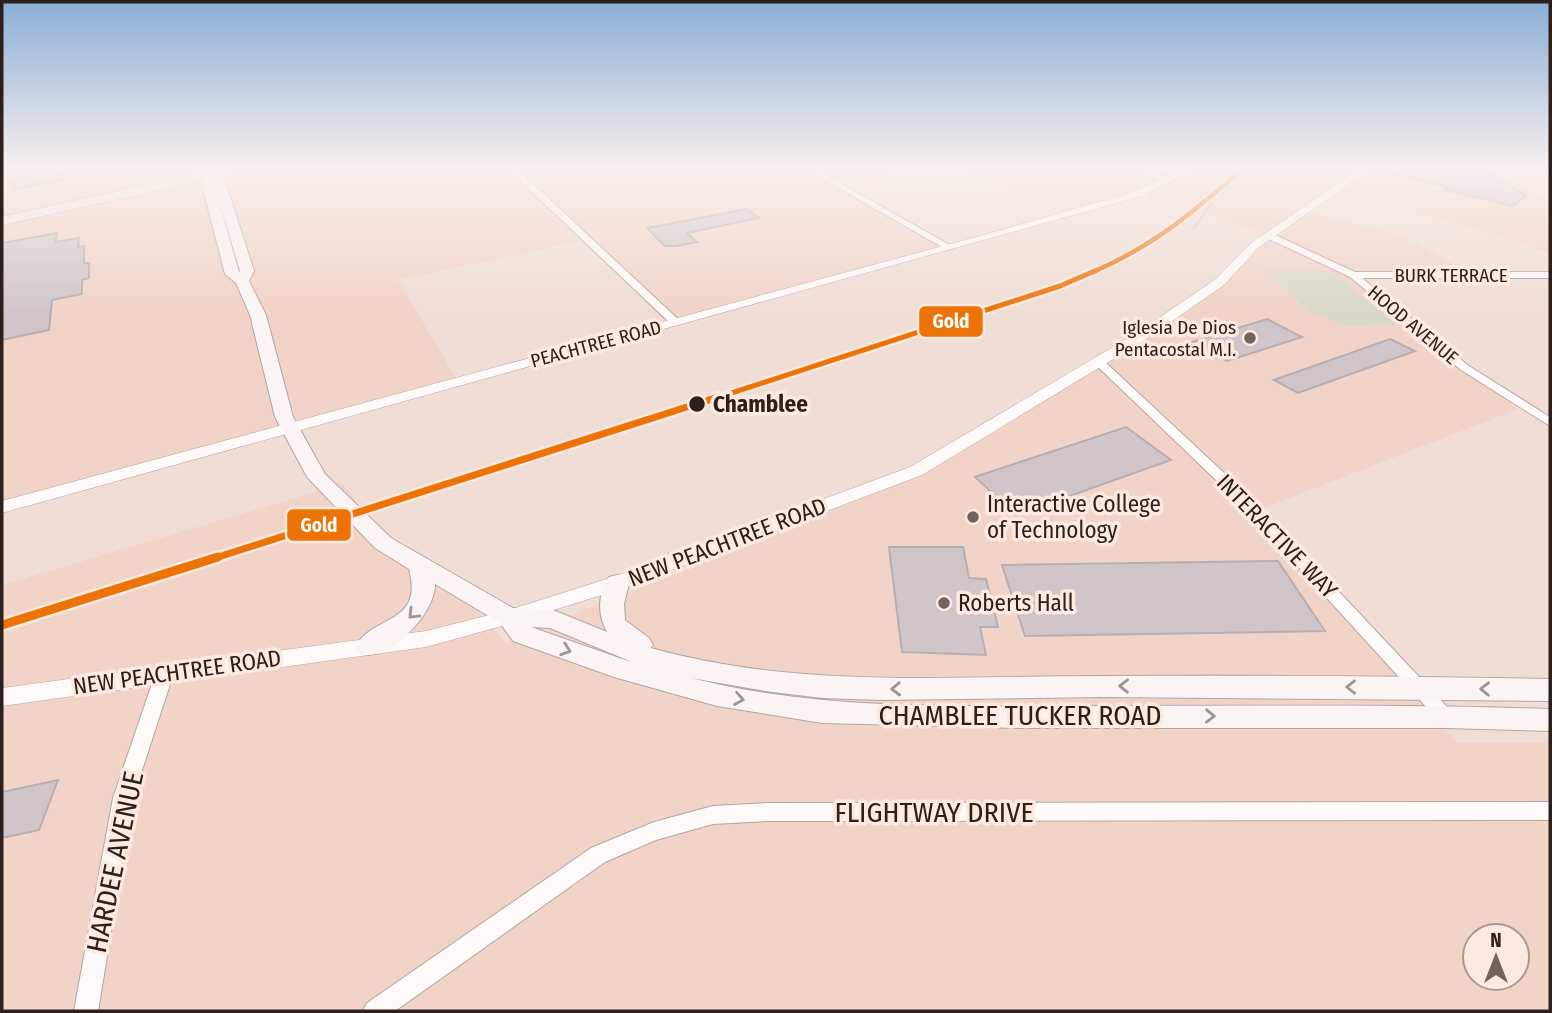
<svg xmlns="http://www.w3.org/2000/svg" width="1552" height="1013" viewBox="0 0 1552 1013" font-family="'Fira Sans Condensed',sans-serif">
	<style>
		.built { fill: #f2d3c7; fill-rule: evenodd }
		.green { fill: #d9d9c8 }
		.building { fill: #d0c6c9; stroke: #b8aeb1; stroke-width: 2 }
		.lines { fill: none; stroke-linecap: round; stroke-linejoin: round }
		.minor-casing { stroke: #b4a5a1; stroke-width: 2 }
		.tertiary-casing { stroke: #b4a5a1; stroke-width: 1 }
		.secondary-casing { stroke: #b4a5a1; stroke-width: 2 }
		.trunk-casing { stroke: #c7bebb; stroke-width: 2 }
		.minor { fill: #fdfaf9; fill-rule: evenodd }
		.tertiary { fill: #fdfaf9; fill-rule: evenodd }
		.secondary { fill: #faf4f4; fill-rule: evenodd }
		.trunk { fill: #f5eaec; fill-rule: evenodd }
		.rail { stroke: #d0cac8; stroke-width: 2.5 }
		.metro-1-far3-casing { stroke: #fee9e1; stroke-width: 8 }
		.metro-1-far2-casing { stroke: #fee9e1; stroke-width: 10 }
		.metro-1-far1-casing { stroke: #fee9e1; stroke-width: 12 }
		.metro-1-casing { stroke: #fee9e1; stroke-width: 14 }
		.metro-1-far3 { stroke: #ec7306; stroke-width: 4.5 }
		.metro-1-far2 { stroke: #ec7306; stroke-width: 5 }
		.metro-1-far1 { stroke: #ec7306; stroke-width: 7 }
		.metro-1 { stroke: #ec7306; stroke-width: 9 }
		.oneway { stroke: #9e9593 }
		.poi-dot { fill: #71625d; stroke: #fee9e1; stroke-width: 2.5 }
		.stop-dot { fill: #2d201c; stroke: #fee9e1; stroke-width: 2.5 }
		.labels { text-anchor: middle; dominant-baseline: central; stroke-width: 7; stroke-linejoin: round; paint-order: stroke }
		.far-street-label { font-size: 19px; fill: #2d201c; stroke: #fee9e1 }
		.far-poi-label { font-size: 19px; fill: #2d201c; stroke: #fee9e1; text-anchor: end }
		.stop-label { font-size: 23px; font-weight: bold; fill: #2d201c; stroke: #fee9e1; text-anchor: start }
		.poi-label { font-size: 23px; fill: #2d201c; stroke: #fee9e1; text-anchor: start }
		.street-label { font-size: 23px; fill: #2d201c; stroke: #fee9e1 }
		.near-street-label { font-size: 28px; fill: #2d201c; stroke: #fee9e1 }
		.line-badge { stroke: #fee9e1; stroke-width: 2.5 }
		.badge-label { font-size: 19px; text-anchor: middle; font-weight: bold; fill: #fff }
	</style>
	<rect width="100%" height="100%" fill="#f0ddd6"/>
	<g class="built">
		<polygon points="2,170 899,170 842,186 950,248 675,322 594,238 398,280 459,383 2,511"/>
		<path d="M962,170H1495L1506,180L1550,202V253L1489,232L1332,191L1303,211L1399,235L1477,276L1356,275L1518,409L1256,511L1457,743H1550V1011H2V585L343,484L390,546L454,586L507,644L565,617L702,564L923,468L1205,294L1271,235L1141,194L1068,215ZM1475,936H1517V978H1475Z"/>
	</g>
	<polygon class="green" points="1267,271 1331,271 1398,325 1347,326 1307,310"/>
	<g class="building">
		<polygon points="2,170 54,170 65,180 15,189"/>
		<polygon points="1397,170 1489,170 1501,181 1526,195 1513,206 1444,190 1448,187 1397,175"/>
		<polygon points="747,209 759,218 687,233 697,242 676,246 665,246 647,228"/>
		<polygon points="57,233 56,242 79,238 78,247 84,246 84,263 89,263 89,278 82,280 82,294 52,300 49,330 2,340 2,243"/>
		<polygon points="1267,319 1302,337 1227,361 1219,357 1215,358 1196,347 1200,346 1192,342"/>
		<polygon points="1390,339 1415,351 1298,393 1274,380"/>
		<polygon points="1126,427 1171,460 1016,515 975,477"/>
		<polygon points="889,547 963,547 969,578 986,579 998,627 980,627 986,655 902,652"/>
		<polygon points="1278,561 1325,631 1025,636 1002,565"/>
		<polygon points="58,780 39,830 2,838 2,792"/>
	</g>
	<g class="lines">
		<g class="minor-casing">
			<g id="minor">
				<polygon points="509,170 518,170 679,320 679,324 671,324"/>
				<polygon points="807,170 817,170 955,248 947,250"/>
				<polygon points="1132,170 1145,170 1174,180 1170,182"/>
				<polygon points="1267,234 1273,234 1355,272 1550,272 1550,278 1362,278 1469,366 1550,417 1550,426 1461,370 1350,277 1267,238"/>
				<polygon points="1100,360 1104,361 1252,499 1452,712 1455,717 1452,722 1446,724 1440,722 1242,505 1096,365 1094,363"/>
				<polygon points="164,668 170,670 173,675 133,798 98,1011 74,1011 113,798 155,675 158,670"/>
				<polygon points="1550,802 1550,820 768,821 713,824 656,840 605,862 395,1011 363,1011 367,1003 591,848 654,822 713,806 768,803"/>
			</g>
		</g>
		<g class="tertiary-casing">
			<g id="tertiary">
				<polygon points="1179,170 1192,170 1142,196 2,513 2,501 980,236 1134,192"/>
				<polygon points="1358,170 1370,170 1259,247 1224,285 1145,340 922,475 624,588 509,624 426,647 2,706 2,688 426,631 509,610 610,578 910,467 1135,334 1216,279 1251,243"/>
			</g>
		</g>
		<g class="secondary-casing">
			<path id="secondary" d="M212,171L224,178L254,271L249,281L266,315L293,417L325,474L391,538L513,608L553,610L607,632C597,614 598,595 609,577L617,575L625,577L629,583L624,604L625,620L649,638L653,645L651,648C797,689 949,676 1099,676C1249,675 1400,676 1550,679V701L1101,697L881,700L822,698L765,691L691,678C816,710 949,706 1077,706C1235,706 1392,704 1550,709V731L1446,728H1021L822,723L717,706L614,677L513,641L500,623L435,584C436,614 387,663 359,654L355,647C373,614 424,625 409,569L375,548L307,477L275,417L250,315L236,283L225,274L202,185L201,180ZM213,180L240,271L239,272ZM531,627L550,628L632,662L625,660Z"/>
		</g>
		<g class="trunk-casing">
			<polygon id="trunk" points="212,170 237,170 231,174 2,225 2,217"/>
		</g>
		<use href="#minor" class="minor"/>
		<use href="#tertiary" class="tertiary"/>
		<use href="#secondary" class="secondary"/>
		<use href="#trunk" class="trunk"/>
		<g class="rail">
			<polyline points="1220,195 1249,170"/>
			<polyline points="1193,229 1212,203"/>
		</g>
		<g class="metro-1-far3-casing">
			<path id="metro-1-far3" d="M1093,272C1157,244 1190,214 1242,170"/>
		</g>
		<g class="metro-1-far2-casing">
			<polyline id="metro-1-far2" points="713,399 1060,286 1097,270"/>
		</g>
		<g class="metro-1-far1-casing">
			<polyline id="metro-1-far1" points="212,559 718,397"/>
		</g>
		<g class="metro-1-casing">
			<polyline id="metro-1" points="2,625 218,557"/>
		</g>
		<use href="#metro-1-far3" class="metro-1-far3"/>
		<use href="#metro-1-far2" class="metro-1-far2"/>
		<use href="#metro-1-far1" class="metro-1-far1"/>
		<use href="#metro-1" class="metro-1"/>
	</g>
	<defs><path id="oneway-chevron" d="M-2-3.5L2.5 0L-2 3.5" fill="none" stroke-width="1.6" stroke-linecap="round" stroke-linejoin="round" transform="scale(1.75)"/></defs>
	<g class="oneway">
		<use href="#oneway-chevron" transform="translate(413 614) rotate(135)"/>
		<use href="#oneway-chevron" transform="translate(566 650) rotate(19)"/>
		<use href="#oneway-chevron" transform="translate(1124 686) rotate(-179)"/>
		<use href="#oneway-chevron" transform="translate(1351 687) rotate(-180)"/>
		<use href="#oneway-chevron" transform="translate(896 689) rotate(178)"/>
		<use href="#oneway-chevron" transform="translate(1485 689) rotate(-179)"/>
		<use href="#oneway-chevron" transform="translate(739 699) rotate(10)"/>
		<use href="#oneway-chevron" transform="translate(1210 716) rotate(1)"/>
	</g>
	<linearGradient id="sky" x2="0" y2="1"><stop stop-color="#8baed6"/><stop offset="0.54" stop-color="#f8f0ed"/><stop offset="1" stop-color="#f8f0ed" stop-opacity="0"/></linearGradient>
	<rect width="1552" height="312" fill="url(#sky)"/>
	<g class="poi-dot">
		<circle cx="1250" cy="338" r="7"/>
		<circle cx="973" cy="517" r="7"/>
		<circle cx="944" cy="603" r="7"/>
	</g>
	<circle class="stop-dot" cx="697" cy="404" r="9"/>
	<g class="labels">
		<g class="far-street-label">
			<text x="1451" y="275">BURK TERRACE</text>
			<text transform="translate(1413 325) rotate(40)">HOOD AVENUE</text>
			<text transform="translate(596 344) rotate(-15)">PEACHTREE ROAD</text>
		</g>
		<g class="far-poi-label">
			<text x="1236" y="327">Iglesia De Dios<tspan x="1236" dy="22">Pentacostal M.I.</tspan></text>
		</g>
		<g class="stop-label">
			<text x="713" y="404">Chamblee</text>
		</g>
		<g class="poi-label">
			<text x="987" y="504">Interactive College<tspan x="987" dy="26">of Technology</tspan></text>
			<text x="958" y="603">Roberts Hall</text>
		</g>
		<g class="street-label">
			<text transform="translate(1277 536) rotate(46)">INTERACTIVE WAY</text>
			<text transform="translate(727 542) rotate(-21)">NEW PEACHTREE ROAD</text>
			<text transform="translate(177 672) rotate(-8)">NEW PEACHTREE ROAD</text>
		</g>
		<g class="near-street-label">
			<text x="1020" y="715">CHAMBLEE TUCKER ROAD</text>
			<text x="934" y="812">FLIGHTWAY DRIVE</text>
			<text transform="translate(115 862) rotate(-78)">HARDEE AVENUE</text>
		</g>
	</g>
	<g class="line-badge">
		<rect x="918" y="305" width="66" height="33" rx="7" fill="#ec7306"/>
		<rect x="286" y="508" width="66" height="34" rx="7" fill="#ec7306"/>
	</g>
	<g class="badge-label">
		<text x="951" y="328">Gold</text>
		<text x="319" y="532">Gold</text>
	</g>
	<rect width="1552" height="1013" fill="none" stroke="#2d201c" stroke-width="7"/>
	<g transform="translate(1496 957)"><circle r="33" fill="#fee9e1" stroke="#aa9992" stroke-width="2"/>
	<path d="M0-5L12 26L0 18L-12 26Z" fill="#71625d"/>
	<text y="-10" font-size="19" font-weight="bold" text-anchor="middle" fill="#2d201c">N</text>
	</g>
</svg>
